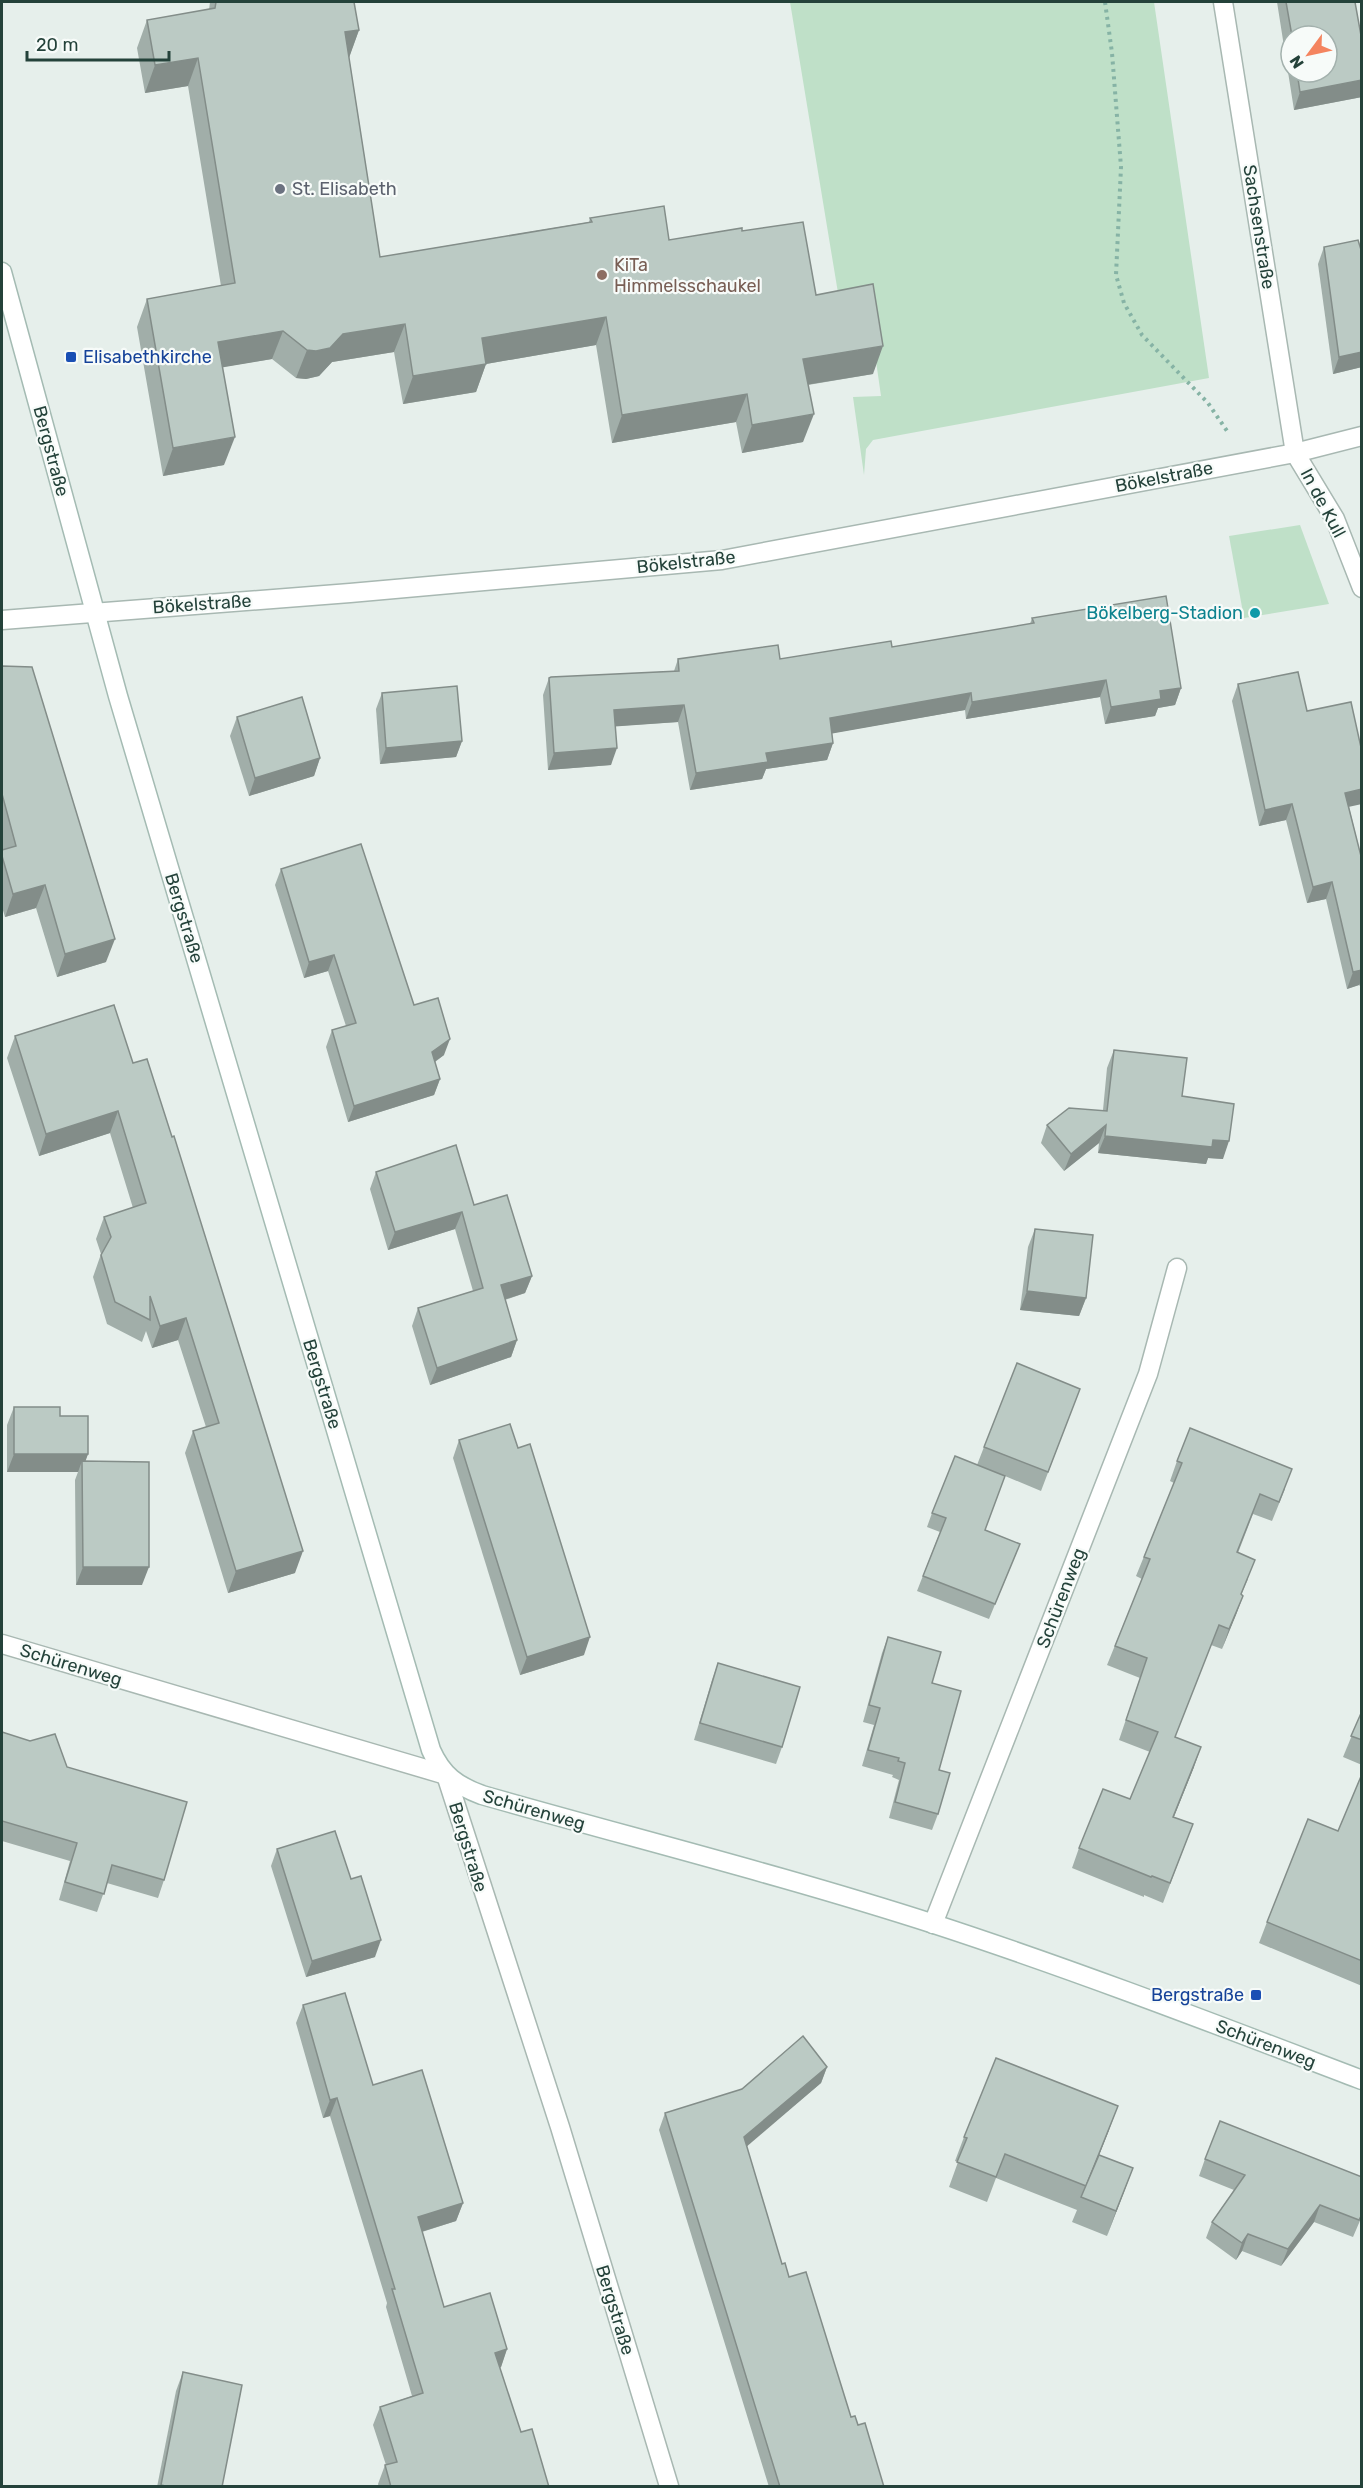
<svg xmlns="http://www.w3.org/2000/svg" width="1363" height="2488" viewBox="0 0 1363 2488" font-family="Rubik,sans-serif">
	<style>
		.green { fill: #bfe0c8 }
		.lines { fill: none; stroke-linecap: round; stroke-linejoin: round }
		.minor-casing { stroke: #a8b8b2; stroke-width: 21 }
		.tertiary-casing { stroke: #a8b8b2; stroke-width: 21 }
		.secondary-casing { stroke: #a4bbb3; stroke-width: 21 }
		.path { stroke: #86b3a5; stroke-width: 4; stroke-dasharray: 3 4.5; stroke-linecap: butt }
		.minor { stroke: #fff; stroke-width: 18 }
		.tertiary { stroke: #fff; stroke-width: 18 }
		.secondary { stroke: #fff; stroke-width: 18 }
		.wall { fill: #a1aea9; fill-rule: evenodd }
		.shaded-wall { fill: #838d89 }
		.building { fill: #bbcac4; stroke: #838d89; stroke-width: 1.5 }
		.worship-dot { fill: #6b7280; stroke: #f7fbf9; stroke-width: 2 }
		.education-dot { fill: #8d6e63; stroke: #f7fbf9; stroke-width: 2 }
		.transit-dot { fill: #1a4fb4; stroke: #f7fbf9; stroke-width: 2 }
		.culture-dot { fill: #0f9aa8; stroke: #f7fbf9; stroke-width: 2 }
		.labels { text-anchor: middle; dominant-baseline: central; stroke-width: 4.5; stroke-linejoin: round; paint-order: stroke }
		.worship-label { font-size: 18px; fill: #5b616d; stroke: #f7fbf9; text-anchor: start }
		.street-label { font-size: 18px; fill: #24423a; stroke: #f7fbf9 }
		.education-label { font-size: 18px; fill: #785e54; stroke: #f7fbf9; text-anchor: start }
		.transit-label { font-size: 18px; fill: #164399; stroke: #f7fbf9; text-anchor: start }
		.culture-label { font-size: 18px; fill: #0d838f; stroke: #f7fbf9; text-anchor: end }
	</style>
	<rect width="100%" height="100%" fill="#e6efeb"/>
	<g class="green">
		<polygon points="790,2 1154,2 1209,378 873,440 866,449 864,475 853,397 881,396 868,305 839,299"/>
		<polygon points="1300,525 1329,604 1244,618 1229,536"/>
	</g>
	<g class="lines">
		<g class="minor-casing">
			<g id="minor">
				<polyline points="1223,2 1295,453 1335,519 1362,588"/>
				<polyline points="2,620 350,593 722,560 1295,453 1362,436"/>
				<polyline points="2,1644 446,1775"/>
				<polyline points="933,1924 1148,1374 1177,1268"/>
			</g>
		</g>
		<g class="tertiary-casing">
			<polyline id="tertiary" points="446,1775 560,2127 669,2486"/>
		</g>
		<g class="secondary-casing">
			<path id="secondary" d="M2,272L118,696L431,1750C442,1775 457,1786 482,1795C633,1838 785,1876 934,1924C1078,1971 1220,2026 1362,2080"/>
		</g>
		<polyline class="path" points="1105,2 1112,53 1121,167 1116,275 1124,303 1142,335 1208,403 1227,431"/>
		<use href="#minor" class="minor"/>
		<use href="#tertiary" class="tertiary"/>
		<use href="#secondary" class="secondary"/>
	</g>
	<g class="wall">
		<polygon points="210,2 354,2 359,30 349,57 380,257 589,222 590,218 669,240 742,231 816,295 873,374 808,385 803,442 742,453 736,422 612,443 596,345 486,364 476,392 403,404 394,352 332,362 319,376 306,379 296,378 272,359 222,367 224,465 163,476 137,327 147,299 221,286 188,86 145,93 137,48 147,20 209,10"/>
		<path d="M1277,2H1355L1362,41V97L1294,110ZM1291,36H1327V72H1291Z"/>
		<polygon points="1324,247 1362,253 1362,367 1333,374 1318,264"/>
		<polygon points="1032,618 1181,688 1175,705 1158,708 1155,716 1105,724 1100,697 966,719 965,710 832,733 833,743 827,760 766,769 762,779 690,790 678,722 616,726 611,765 548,770 543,695 549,678 674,671 678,659 780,659 892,647 1030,624"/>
		<polygon points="2,666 106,962 57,977 36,908 5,917 2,907"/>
		<polygon points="1238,684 1307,711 1349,807 1362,860 1362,988 1359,985 1347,989 1326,899 1307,903 1286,820 1259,826 1232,701"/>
		<polygon points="382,693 462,741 456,757 380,764 376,709"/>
		<polygon points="237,717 320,758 314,776 249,796 230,736"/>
		<polygon points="281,869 414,1005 444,1055 435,1062 440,1079 434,1095 348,1122 326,1047 332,1030 346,1026 328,971 304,978 275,885"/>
		<polygon points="114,1005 295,1573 228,1593 185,1453 193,1431 206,1427 178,1340 152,1348 146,1331 142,1342 107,1324 93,1277 101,1254 96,1239 104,1217 133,1208 110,1133 39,1156 7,1058 15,1036"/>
		<polygon points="1114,1050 1182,1096 1223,1159 1208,1158 1206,1164 1098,1153 1099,1143 1064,1171 1041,1143 1047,1125 1103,1110 1107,1068"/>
		<polygon points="376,1172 474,1205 532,1276 525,1293 505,1300 517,1340 511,1357 430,1385 412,1326 418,1308 473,1291 455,1229 388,1250 370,1189"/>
		<polygon points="1035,1229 1086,1298 1079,1316 1020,1310 1028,1247"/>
		<polygon points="14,1407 60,1416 88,1454 85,1461 142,1585 76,1585 75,1480 78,1472 7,1472 7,1425"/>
		<polygon points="1073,1407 1041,1491 1005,1476 985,1530 1020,1544 989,1619 917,1591 940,1532 927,1527 932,1513 977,1465 984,1447"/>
		<polygon points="459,1440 518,1448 584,1655 520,1675 453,1458"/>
		<polygon points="1177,1461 1285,1489 1272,1521 1253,1514 1238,1553 1248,1579 1241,1595 1243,1596 1222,1649 1211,1645 1175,1737 1194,1767 1174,1817 1193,1824 1163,1903 1144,1895 1144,1897 1072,1868 1079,1848 1130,1799 1150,1752 1119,1740 1140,1678 1107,1665 1142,1579 1136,1576 1174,1483 1170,1481"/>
		<polygon points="888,1637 932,1683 939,1770 938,1814 932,1830 889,1818 899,1780 892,1777 893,1775 862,1766 874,1725 863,1722 882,1653"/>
		<polygon points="718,1663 782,1747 776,1764 694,1740 712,1680"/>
		<polygon points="1362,1711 1362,1765 1343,1757"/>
		<polygon points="2,1732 67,1767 164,1880 158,1898 107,1883 97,1912 59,1900 70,1861 2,1841"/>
		<polygon points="1362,1774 1362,1986 1259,1943 1267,1922 1338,1831"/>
		<polygon points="277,1849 375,1957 306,1977 271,1866"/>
		<polygon points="303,2005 373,2085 463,2203 456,2221 422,2232 444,2307 507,2349 501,2367 500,2368 521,2432 549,2487 379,2487 378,2484 385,2465 386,2465 373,2425 380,2407 412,2396 386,2307 387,2303 330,2116 323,2118 296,2023"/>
		<polygon points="827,2067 821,2083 746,2146 782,2264 789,2277 851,2417 858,2425 884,2487 769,2487 659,2130 665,2113"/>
		<polygon points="1109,2130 1099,2155 1133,2168 1107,2236 1072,2222 1077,2210 996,2178 987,2202 949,2187 958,2162 955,2161 964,2137"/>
		<polygon points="1205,2159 1362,2177 1362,2216 1353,2237 1314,2222 1281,2266 1242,2251 1236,2260 1206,2238 1212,2222 1234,2190 1199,2176"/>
		<polygon points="183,2372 222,2487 157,2487 176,2391"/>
	</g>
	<g class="shaded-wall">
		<polygon points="359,30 349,58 345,32"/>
		<polygon points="198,58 188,86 145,93 155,65"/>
		<polygon points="1362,80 1362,97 1294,110 1300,92"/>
		<polygon points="606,317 596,345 486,364 476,392 403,404 413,376 482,338"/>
		<polygon points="405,324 394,352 332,362 319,376 306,379 296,378 307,350 343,334"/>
		<polygon points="283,331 272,359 207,370 218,342"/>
		<polygon points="883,346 873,374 793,387 803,359"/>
		<polygon points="1362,352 1362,367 1333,374 1339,357"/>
		<polygon points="747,394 736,422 612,443 622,415"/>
		<polygon points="814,414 803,442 742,453 752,425"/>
		<polygon points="235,437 224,465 163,476 173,448"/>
		<polygon points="1106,680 1100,697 966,719 972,702"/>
		<polygon points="1181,688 1175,705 1158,708 1155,716 1105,724 1111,707 1160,691"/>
		<polygon points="971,693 965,710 824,735 830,718"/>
		<polygon points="684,705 678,722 608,727 614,710"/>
		<polygon points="462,741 456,757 380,764 386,748"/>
		<polygon points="833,743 827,760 766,769 762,779 690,790 696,773 766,753"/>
		<polygon points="617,748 611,765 548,770 554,753"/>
		<polygon points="320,758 314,776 249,796 255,778"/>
		<polygon points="1362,789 1362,804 1339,809 1345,793"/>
		<polygon points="1292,804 1286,820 1259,826 1265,810"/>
		<polygon points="1332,882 1326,899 1307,903 1313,887"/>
		<polygon points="45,885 36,908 5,917 13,894"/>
		<polygon points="115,939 106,962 57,977 65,954"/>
		<polygon points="334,955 328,971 304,978 309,962"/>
		<polygon points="1362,970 1362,980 1359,985 1347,989 1353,972"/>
		<polygon points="450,1039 444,1055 426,1068 432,1052"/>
		<polygon points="440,1079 434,1095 348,1122 354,1106"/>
		<polygon points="118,1111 110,1133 39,1156 46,1134"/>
		<polygon points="1106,1125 1099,1143 1064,1171 1071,1154"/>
		<polygon points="1105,1136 1213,1140 1229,1141 1223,1159 1208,1158 1206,1164 1098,1153"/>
		<polygon points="462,1212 455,1229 388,1250 395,1232"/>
		<polygon points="532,1276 525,1293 494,1303 501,1285"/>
		<polygon points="1027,1291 1086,1298 1079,1316 1020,1310"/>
		<polygon points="186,1318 178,1340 152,1348 160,1326"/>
		<polygon points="517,1340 511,1357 430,1385 437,1368"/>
		<polygon points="14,1454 88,1454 82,1471 82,1461 78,1472 7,1472"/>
		<polygon points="303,1551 295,1573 228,1593 236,1571"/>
		<polygon points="83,1567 149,1567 142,1585 76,1585"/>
		<polygon points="1243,1596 1236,1615 1222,1649 1229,1629"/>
		<polygon points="590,1637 584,1655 520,1675 527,1657"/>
		<polygon points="1201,1747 1194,1767 1166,1836 1173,1817"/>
		<polygon points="381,1940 375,1957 306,1977 312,1961"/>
		<polygon points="827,2067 821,2083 738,2154 744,2137"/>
		<polygon points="337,2098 330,2116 323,2118 330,2100"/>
		<polygon points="1118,2106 1109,2130 1082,2198 1086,2186"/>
		<polygon points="1133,2168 1124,2192 1107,2236 1116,2211"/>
		<polygon points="463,2203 456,2221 411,2235 418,2217"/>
		<polygon points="1320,2205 1314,2222 1281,2266 1288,2249"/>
		<polygon points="1248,2234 1242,2251 1236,2260 1242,2243"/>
		<polygon points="507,2349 501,2367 488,2371 495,2353"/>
	</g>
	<g class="building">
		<polygon points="216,2 354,2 359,30 345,32 380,257 592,222 590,218 664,206 669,240 742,228 742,231 803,222 816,295 873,284 883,346 803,359 814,414 752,425 747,394 622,415 606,317 482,338 486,364 413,376 405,324 343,334 330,348 316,351 307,350 283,331 218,342 235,437 173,448 147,299 235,283 198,58 155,65 147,20 215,8"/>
		<polygon points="1286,2 1355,2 1362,41 1362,80 1300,92 1297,72 1327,72 1327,36 1292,36"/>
		<polygon points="1358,240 1362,253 1362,352 1339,357 1324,247"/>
		<polygon points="1166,596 1181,688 1160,691 1161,699 1111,707 1106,680 972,702 971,693 830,718 833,743 766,753 768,762 696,773 684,705 614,710 617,748 554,753 549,678 551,677 679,671 678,659 778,645 780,659 891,641 892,647 1034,623 1032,618"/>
		<polygon points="2,666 32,667 115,939 65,954 45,885 13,894 2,856 2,850 16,846 2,794"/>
		<polygon points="1298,672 1307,711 1351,702 1362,752 1362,789 1345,793 1362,860 1362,970 1353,972 1332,882 1313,887 1292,804 1265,810 1238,684"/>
		<polygon points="457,686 462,741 386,748 382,693"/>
		<polygon points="302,697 320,758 255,778 237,717"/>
		<polygon points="361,844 414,1005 438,998 450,1039 432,1052 440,1079 354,1106 332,1030 356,1023 334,955 309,962 281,869"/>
		<polygon points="114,1005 133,1063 147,1059 172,1137 174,1136 303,1551 236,1571 193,1431 219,1423 186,1318 160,1326 150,1296 150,1320 115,1302 101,1255 111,1237 104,1217 146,1203 118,1111 46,1134 15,1036"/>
		<polygon points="1114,1050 1187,1058 1182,1096 1234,1104 1229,1141 1213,1140 1212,1147 1105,1136 1106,1125 1071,1154 1047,1125 1069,1108 1107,1111"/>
		<polygon points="456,1145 474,1205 507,1195 532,1276 501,1285 517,1340 437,1368 418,1308 483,1288 462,1212 395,1232 376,1172"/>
		<polygon points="1035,1229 1093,1235 1086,1298 1027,1291"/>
		<polygon points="1017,1363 1080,1389 1048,1472 984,1447"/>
		<polygon points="14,1407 60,1407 60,1416 88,1416 88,1454 14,1454"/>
		<polygon points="510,1424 518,1448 530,1444 590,1637 527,1657 459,1440"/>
		<polygon points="1190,1428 1292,1469 1279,1502 1260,1494 1237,1552 1255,1560 1241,1594 1243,1596 1229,1629 1219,1625 1175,1737 1201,1747 1173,1817 1193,1824 1170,1883 1152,1876 1151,1877 1079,1848 1103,1789 1130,1799 1158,1732 1126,1720 1147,1658 1115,1646 1150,1559 1144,1557 1182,1463 1177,1461"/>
		<polygon points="955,1456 1005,1476 985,1530 1020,1544 995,1604 923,1576 946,1518 932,1513"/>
		<polygon points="82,1461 149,1462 149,1567 83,1567"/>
		<polygon points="888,1637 941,1652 932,1683 961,1691 939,1770 950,1773 938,1814 895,1802 905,1763 898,1761 899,1758 868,1750 880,1708 869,1705"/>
		<polygon points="718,1663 800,1687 782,1747 700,1723"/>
		<polygon points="1362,1711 1362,1740 1351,1736"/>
		<polygon points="2,1732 30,1741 55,1734 67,1767 187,1802 164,1880 112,1865 104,1894 65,1882 77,1843 2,1821"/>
		<polygon points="1362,1774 1362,1961 1267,1922 1308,1819 1338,1831"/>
		<polygon points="335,1831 351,1879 361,1876 381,1940 312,1961 277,1849"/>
		<polygon points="345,1993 373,2085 422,2070 463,2203 418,2217 444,2307 490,2293 507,2349 495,2353 521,2432 532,2429 549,2487 391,2487 385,2465 397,2462 380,2407 423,2393 392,2289 395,2289 337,2098 330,2100 303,2005"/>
		<polygon points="803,2036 827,2067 744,2137 782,2264 785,2263 789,2277 806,2272 851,2417 855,2416 858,2425 865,2423 884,2487 780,2487 665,2113 742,2089"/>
		<polygon points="996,2058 1118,2106 1086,2186 1005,2154 996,2177 957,2162 967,2138 964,2137"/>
		<polygon points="1220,2121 1362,2177 1362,2214 1359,2220 1320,2205 1288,2249 1248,2234 1242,2243 1212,2222 1245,2175 1205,2159"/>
		<polygon points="1099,2155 1133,2168 1116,2211 1081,2197"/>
		<polygon points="183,2372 242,2385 222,2487 170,2487 161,2485"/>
	</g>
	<circle class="worship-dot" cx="280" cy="189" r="6"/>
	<circle class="education-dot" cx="602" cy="275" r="6"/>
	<g class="transit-dot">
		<rect x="65" y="351" width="12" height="12" rx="3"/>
		<rect x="1250" y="1989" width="12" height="12" rx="3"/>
	</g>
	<circle class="culture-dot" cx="1255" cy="613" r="6"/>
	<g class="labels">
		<g class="worship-label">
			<text x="292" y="189">St. Elisabeth</text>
		</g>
		<g class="street-label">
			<text transform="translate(1259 227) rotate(81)">Sachsenstraße</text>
			<text transform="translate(51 451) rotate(75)">Bergstraße</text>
			<text transform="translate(1164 477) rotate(-11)">Bökelstraße</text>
			<text transform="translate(1323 503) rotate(62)">In de Kull</text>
			<text transform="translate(686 562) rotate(-6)">Bökelstraße</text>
			<text transform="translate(202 604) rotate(-4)">Bökelstraße</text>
			<text transform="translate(184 918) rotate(73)">Bergstraße</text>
			<text transform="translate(322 1384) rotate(73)">Bergstraße</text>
			<text transform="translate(1061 1598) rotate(-69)">Schürenweg</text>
			<text transform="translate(71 1665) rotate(17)">Schürenweg</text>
			<text transform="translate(534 1810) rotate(16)">Schürenweg</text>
			<text transform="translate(468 1847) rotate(73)">Bergstraße</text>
			<text transform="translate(1266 2044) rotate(21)">Schürenweg</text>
			<text transform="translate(615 2310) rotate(73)">Bergstraße</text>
		</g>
		<g class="education-label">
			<text x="614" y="265">KiTa<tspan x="614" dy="21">Himmelsschaukel</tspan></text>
		</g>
		<g class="transit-label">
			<text x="83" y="357">Elisabethkirche</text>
			<text x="1244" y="1995" text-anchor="end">Bergstraße</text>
		</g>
		<g class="culture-label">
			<text x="1243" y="613">Bökelberg-Stadion</text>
		</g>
	</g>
	<rect width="1363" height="2488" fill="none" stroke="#24423a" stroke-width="6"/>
	<g transform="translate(1309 54) rotate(237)"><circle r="28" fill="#f7fbf9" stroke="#a3b1ad" stroke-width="1.5"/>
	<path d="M0-4.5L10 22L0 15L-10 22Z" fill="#f4845f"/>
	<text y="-9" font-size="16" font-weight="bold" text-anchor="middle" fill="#24423a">N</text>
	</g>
	<path d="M27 51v9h142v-9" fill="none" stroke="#24423a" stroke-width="3"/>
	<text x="36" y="51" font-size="18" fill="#24423a" stroke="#f7fbf9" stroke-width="4.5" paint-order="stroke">20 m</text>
</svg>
